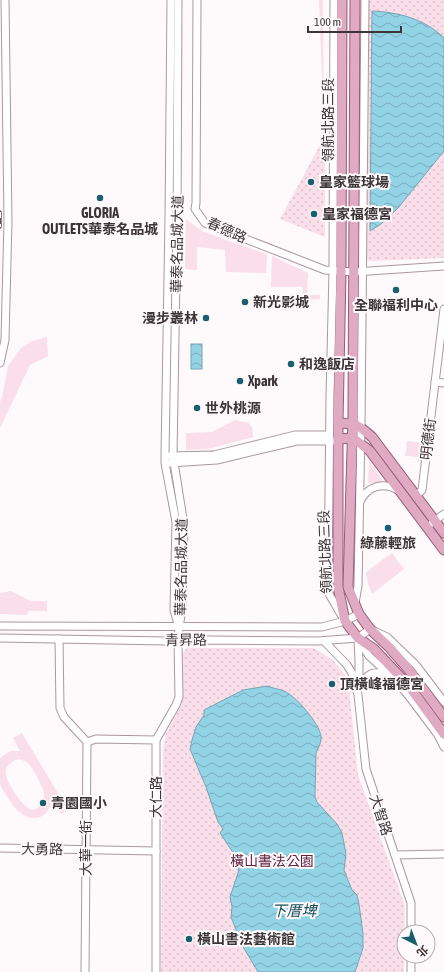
<svg xmlns="http://www.w3.org/2000/svg" width="444" height="972" viewBox="0 0 444 972" font-family="'Asap Condensed','Noto Sans TC',sans-serif">
	<style>
		.grass { fill: #fadee9; fill-rule: evenodd }
		.park { fill: url(#park-dots) }
		.water { fill: url(#water-waves); stroke: #78a3b2 }
		.lines { fill: none; stroke-linecap: round; stroke-linejoin: round }
		.minor-casing { stroke: #aa979f; stroke-width: 9 }
		.major-casing { stroke: #985c77; stroke-width: 11 }
		.minor { stroke: #fff; stroke-width: 7 }
		.major { stroke: #dfaac2; stroke-width: 9 }
		.rail-casing { stroke: #615a5d; stroke-width: 3.5 }
		.rail { stroke: #fefafb; stroke-width: 2; stroke-dasharray: 6; stroke-linecap: butt }
		.poi-dot { fill: #195f70; stroke: #fefafb; stroke-width: 1.5 }
		.labels { text-anchor: middle; dominant-baseline: central; stroke-width: 4; stroke-linejoin: round; paint-order: stroke }
		.street-label { font-size: 14px; fill: #3c3437; stroke: #fefafb }
		.poi-label { font-size: 14px; font-weight: bold; fill: #3c3437; stroke: #fefafb; text-anchor: start }
		.park-label { font-size: 14px; fill: #612142; stroke: #fefafb }
		.water-label { font-size: 15px; font-style: italic; fill: #164d5b; stroke: #fefafb }
	</style>
	<defs>
		<pattern id="park-dots" width="8" height="8" patternUnits="userSpaceOnUse"><rect width="8" height="8" fill="#fadee9"/><path d="M2 2h.1M6 6h.1" fill="none" stroke="#d7bfc8" stroke-width="1.8" stroke-linecap="round"/></pattern>
		<pattern id="water-waves" width="16" height="10" patternUnits="userSpaceOnUse"><rect width="16" height="10" fill="#92d3e6"/><path d="M0 5q4-4 8 0t8 0" fill="none" stroke="#78acbb"/></pattern>
	</defs>
	<rect width="100%" height="100%" fill="#fefafb"/>
	<g class="grass">
		<polygon points="319,0 323,0 324,130"/>
		<polygon points="186,219 202,231 223,239 267,254 266,273 226,272 225,250 197,247 197,270 185,269"/>
		<polygon points="272,256 308,273 307,295 320,295 320,299 309,300 303,308 303,287 271,287"/>
		<polygon points="47,337 48,357 46,357 30,365 0,428 0,402 2,397 8,366 21,348 32,341"/>
		<path d="M235,420C249,423 253,421 253,437L208,449L186,450V433L212,432Z"/>
		<polygon points="407,441 425,443 422,466 417,457 405,456"/>
		<polygon points="369,461 383,481 370,484 368,482"/>
		<polygon points="392,553 404,569 372,594 368,584 366,572"/>
		<polygon points="11,591 30,601 47,601 47,611 28,611 27,615 0,614 0,593"/>
		<path d="M22,733L68,810L61,814L52,800C47,822 29,823 15,808C12,804 9,799 6,795C4,791 1,787 0,784C0,776 0,766 0,758L10,751H20L13,738ZM18,759C22,760 26,761 29,764C33,769 44,788 44,794C44,797 43,800 41,803C33,821 18,798 13,790C5,777 0,766 18,759Z"/>
	</g>
	<g class="park">
		<polygon points="366,0 444,0 444,258 369,261 365,258"/>
		<polygon points="325,136 325,237 280,219"/>
		<polygon points="187,648 314,648 333,660 348,679 358,775 405,906 404,972 161,972 163,748 166,734 182,703 183,652"/>
	</g>
	<g class="water">
		<path d="M372,11C398,12 425,19 444,38V151L398,208L381,224L370,231Z"/>
		<rect x="191" y="344" width="11" height="25"/>
		<path d="M267,686C272,688 279,689 284,691C296,696 319,723 321,736C322,742 318,748 316,753L315,797L317,802L337,824L342,833L346,854L344,870L352,890L357,895L359,904L363,934V948L355,972H258L242,945L231,917L232,907L230,897L239,870L236,857L220,833L223,829L218,822L206,787L190,749L192,740L196,727L204,715V710L243,690Z"/>
	</g>
	<g class="lines">
		<g class="minor-casing">
			<g id="minor">
				<polyline points="171,0 169,219 165,456 165,463 176,522 174,610 178,624"/>
				<polyline points="197,0 196,203 195,209 205,223 325,270 354,272 444,266"/>
				<polyline points="334,0 333,271 330,397 328,592 343,618"/>
				<polyline points="0,363 5,340 8,221 5,0"/>
				<polyline points="435,382 444,383"/>
				<polyline points="170,456 214,455 295,435 329,435"/>
				<polyline points="169,463 217,460 297,441 332,441"/>
				<polyline points="416,496 422,490 444,309"/>
				<path d="M360,502C367,486 384,481 399,491"/>
				<polyline points="432,523 444,514"/>
				<polyline points="355,603 358,586 361,427 365,0"/>
				<polyline points="0,626 322,627 345,621 359,614"/>
				<polyline points="0,638 166,641 209,640 318,641 358,638 370,629 387,637 416,665 444,702"/>
				<polyline points="59,639 60,708 64,717 87,742 85,972"/>
				<polyline points="358,640 359,660 359,687"/>
				<polyline points="359,640 369,656 391,676 408,695 438,735 444,747"/>
				<polyline points="324,641 347,665 352,673 358,695 366,769 411,903 411,932"/>
				<path d="M359,687C368,673 372,670 389,675"/>
				<polyline points="87,742 96,739 156,740"/>
				<polyline points="0,848 156,851"/>
				<polyline points="395,855 444,854"/>
				<polyline points="156,972 156,740 176,705 179,697 178,641 179,627 182,610 184,525 173,456 177,219 178,0"/>
				<polyline points="411,972 411,956"/>
			</g>
		</g>
		<g class="major-casing">
			<g id="major">
				<polyline points="342,0 341,272 338,423 338,587 345,621 358,638 374,649 409,686 444,734"/>
				<polyline points="355,0 353,415 348,587 359,614 370,629 389,647 410,671 444,717"/>
				<path d="M338,423C357,423 358,425 372,437L444,533"/>
				<polyline points="338,439 353,438 370,451 444,550"/>
			</g>
		</g>
		<use href="#minor" class="minor"/>
		<use href="#major" class="major"/>
		<g class="rail-casing">
			<polyline id="rail" points="0,212 0,227"/>
		</g>
		<use href="#rail" class="rail"/>
	</g>
	<g class="poi-dot">
		<circle cx="311" cy="182" r="4"/>
		<circle cx="100" cy="198" r="4"/>
		<circle cx="314" cy="214" r="4"/>
		<circle cx="396" cy="290" r="4"/>
		<circle cx="245" cy="302" r="4"/>
		<circle cx="206" cy="318" r="4"/>
		<circle cx="291" cy="364" r="4"/>
		<circle cx="240" cy="381" r="4"/>
		<circle cx="197" cy="408" r="4"/>
		<circle cx="388" cy="528" r="4"/>
		<circle cx="332" cy="684" r="4"/>
		<circle cx="43" cy="803" r="4"/>
		<circle cx="189" cy="939" r="4"/>
	</g>
	<g class="labels">
		<g class="street-label">
			<text transform="translate(328 120) rotate(-90)">領航北路三段</text>
			<text transform="translate(227 230) rotate(24)">春德路</text>
			<text transform="translate(177 244) rotate(-89)">華泰名品城大道</text>
			<text transform="translate(428 439) rotate(-83)">明德街</text>
			<text transform="translate(325 552) rotate(-92)">領航北路三段</text>
			<text transform="translate(181 567) rotate(-89)">華泰名品城大道</text>
			<text transform="translate(186 640) rotate(-1)">青昇路</text>
			<text transform="translate(156 797) rotate(-90)">大仁路</text>
			<text transform="translate(381 815) rotate(72)">大智路</text>
			<text transform="translate(86 848) rotate(-90)">大華一街</text>
			<text transform="translate(42 849) rotate(1)">大勇路</text>
		</g>
		<g class="poi-label">
			<text x="319" y="182">皇家籃球場</text>
			<text x="100" y="213" text-anchor="middle">GLORIA<tspan x="100" dy="16">OUTLETS華泰名品城</tspan></text>
			<text x="322" y="214">皇家福德宮</text>
			<text x="253" y="302">新光影城</text>
			<text x="396" y="305" text-anchor="middle">全聯福利中心</text>
			<text x="198" y="318" text-anchor="end">漫步叢林</text>
			<text x="299" y="364">和逸飯店</text>
			<text x="248" y="381">Xpark</text>
			<text x="205" y="408">世外桃源</text>
			<text x="388" y="543" text-anchor="middle">綠藤輕旅</text>
			<text x="340" y="684">頂橫峰福德宮</text>
			<text x="51" y="803">青園國小</text>
			<text x="197" y="939">橫山書法藝術館</text>
		</g>
		<g class="park-label">
			<text x="272" y="861">橫山書法公園</text>
		</g>
		<g class="water-label">
			<text x="294" y="910">下厝埤</text>
		</g>
	</g>
	<g transform="translate(416 944) rotate(138)"><circle r="19" fill="#fefafb" stroke="#b0abad"/>
	<path d="M0-3L7 15L0 10L-7 15Z" fill="#195f70"/>
	<text y="-6" font-size="11" font-weight="bold" text-anchor="middle" fill="#3c3437">北</text>
	</g>
	<path d="M308 26v6h93v-6" fill="none" stroke="#3c3437" stroke-width="2"/>
	<text x="314" y="26" font-size="12" fill="#3c3437" stroke="#fefafb" stroke-width="3" paint-order="stroke">100 m</text>
</svg>
